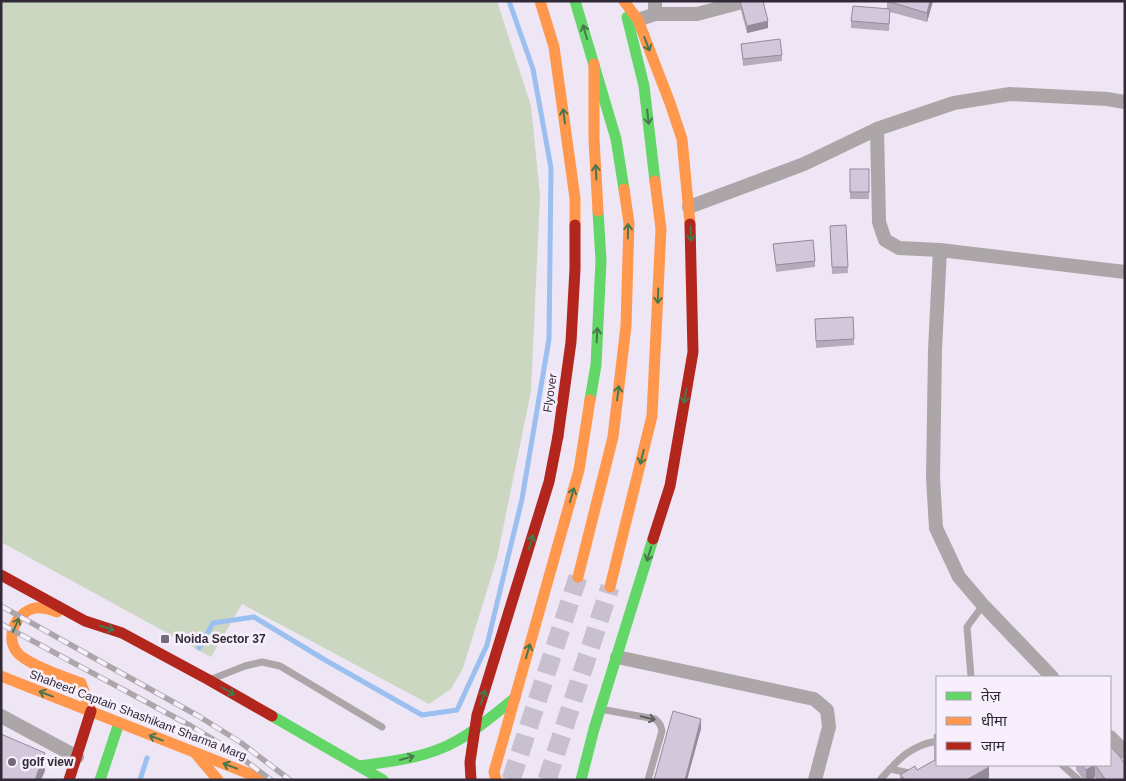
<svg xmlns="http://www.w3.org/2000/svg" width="1126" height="781" viewBox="0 0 1126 781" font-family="Arial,'Noto Sans Devanagari',sans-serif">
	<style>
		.green { fill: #ccd7c1 }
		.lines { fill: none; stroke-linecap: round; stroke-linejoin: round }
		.stream { stroke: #9bc0f0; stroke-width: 5 }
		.secondary-tunnel { stroke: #c8c0cf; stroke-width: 19; stroke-dasharray: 19 9; stroke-linecap: butt }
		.lane { stroke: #aca6a8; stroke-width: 7 }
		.street { stroke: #aca6a8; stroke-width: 14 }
		.fast { stroke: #63d668; stroke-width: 11 }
		.slow { stroke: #ff974d; stroke-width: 11 }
		.jam { stroke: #b3261e; stroke-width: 11 }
		.rail-casing { stroke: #aca6ab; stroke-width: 5.5 }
		.rail { stroke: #f7f0fc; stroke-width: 4; stroke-dasharray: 11; stroke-linecap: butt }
		.jam-bridge { stroke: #b3261e; stroke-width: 11 }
		.wall { fill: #b5abbc }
		.shaded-wall { fill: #938b99 }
		.building { fill: #d2c7db; stroke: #938b99 }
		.oneway { stroke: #48774c }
		.oneway2 { stroke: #625c64 }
		.poi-dot { fill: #736b79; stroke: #f7f0fc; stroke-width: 2 }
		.labels { text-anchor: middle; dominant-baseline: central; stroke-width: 5; stroke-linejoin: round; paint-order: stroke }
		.street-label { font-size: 12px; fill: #312a36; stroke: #f7f0fc }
		.poi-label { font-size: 12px; font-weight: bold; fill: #312a36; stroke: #f7f0fc; text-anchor: start }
	</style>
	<rect width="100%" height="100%" fill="#eee5f5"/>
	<polygon class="green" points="1,1 497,1 531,106 540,195 531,391 497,558 463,668 451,689 429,704 242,604 211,657 1,542"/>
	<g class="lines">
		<g class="stream">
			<polyline points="199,648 213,623 254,617 325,660 422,715 457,710 487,645 522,499 549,339 551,168 533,69 509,1"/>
			<polyline points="140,780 147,758"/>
		</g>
		<g class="secondary-tunnel">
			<polyline points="511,780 578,577"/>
			<polyline points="547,780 610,587"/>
		</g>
		<g class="lane">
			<polyline points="971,677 967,627 983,605"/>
			<polyline points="212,679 245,666 262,662 280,666 382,727"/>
			<path d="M600,709L655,719C660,723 661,726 662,731L648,780"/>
			<polyline points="1062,765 1079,780"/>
			<polyline points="890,769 914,774"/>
			<path d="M880,780C898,760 909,746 937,741"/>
		</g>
		<g class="street">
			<polyline points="655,14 655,1"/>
			<polyline points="638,20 655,14 697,14 746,1"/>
			<polyline points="877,129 879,222 885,240 899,248 940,250"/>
			<polyline points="689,207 804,164 877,129 954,103 1010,94 1107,99 1125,102"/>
			<polyline points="617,657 814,699 827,710 829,727 815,780"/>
			<polyline points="1052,677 983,605 959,577 936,528 933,478 935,350 940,250 1125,272"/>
			<polyline points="1,716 77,757"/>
			<polyline points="1110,737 1125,752"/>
		</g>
		<g class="fast">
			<polyline points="575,1 616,139 624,189"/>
			<polyline points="627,17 644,86 655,181"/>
			<polyline points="590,400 596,365 601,261 598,211"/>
			<polyline points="272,716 383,780"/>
			<path d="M359,766C387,762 416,759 442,748C469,737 492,716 515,698"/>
			<polyline points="100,780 119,723"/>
			<polyline points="581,780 594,729 653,539"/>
		</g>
		<g class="slow">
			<polyline points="540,1 554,47 575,198 575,225"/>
			<polyline points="624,1 638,20 670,103 682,139 690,224"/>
			<polyline points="594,64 594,139 598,211"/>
			<polyline points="578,577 613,437 626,326 629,223 624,189"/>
			<polyline points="610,587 652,416 661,229 655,181"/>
			<path d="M57,612C50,609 42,607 35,608C17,612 5,635 16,651C25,664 65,677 81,683L91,711"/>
			<polyline points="1,676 265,780"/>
			<polyline points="196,754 218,780"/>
			<polyline points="496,780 494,772 579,470 590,400"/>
		</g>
		<g class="jam">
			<polyline points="558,436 571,342 575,269 575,225"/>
			<polyline points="653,539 670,486 693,352 690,224"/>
			<polyline points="1,575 85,621 122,633 209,680 272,716"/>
			<polyline points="69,780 91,711"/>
		</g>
		<g class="rail-casing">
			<g id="rail">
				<polyline points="1,606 200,717 240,742 290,780"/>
				<polyline points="1,624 191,726 231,750 271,780"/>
			</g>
		</g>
		<use href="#rail" class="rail"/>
		<polyline class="jam-bridge" points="471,780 470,762 477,715 549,482 558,436"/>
	</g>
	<g class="wall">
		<polygon points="740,1 768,28 747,33 740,7"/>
		<polygon points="887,1 933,1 927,22 890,12 889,31 851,28 851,21 887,9"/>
		<polygon points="741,44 782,55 782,61 743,66"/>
		<rect x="850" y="169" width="19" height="30"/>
		<polygon points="846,225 848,273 832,274 830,226"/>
		<polygon points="773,244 815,261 815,267 776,272"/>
		<polygon points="815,319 854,339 854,345 816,348"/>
		<polygon points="937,734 937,765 989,780 900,780 900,775 917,770 934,760 934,735"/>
		<polygon points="1076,765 1110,765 1125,780 1097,780 1095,777 1091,780 1084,780 1076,770"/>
	</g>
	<g class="shaded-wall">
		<polygon points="930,1 933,1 927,22 927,13"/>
		<polygon points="768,21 768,28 747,33 747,26"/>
		<polygon points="701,719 701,729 687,780 685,780"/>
		<polygon points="45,753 45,771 41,780 35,780"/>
		<polygon points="1094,765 1095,765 1095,777 1091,780 1086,780 1086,770"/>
		<polygon points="989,767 989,780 968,780 968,779"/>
	</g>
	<g class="building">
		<polygon points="740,1 763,1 768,21 747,26"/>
		<polygon points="887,1 930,1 927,13"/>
		<polygon points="853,6 890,9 889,24 851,21"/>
		<polygon points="780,39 782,55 743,59 741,44"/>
		<rect x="850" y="169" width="19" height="23"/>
		<polygon points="846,225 848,267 832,267 830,226"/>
		<polygon points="813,240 815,261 776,265 773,244"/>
		<polygon points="853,317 854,339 816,341 815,319"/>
		<polygon points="673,711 701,719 685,780 654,780"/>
		<polygon points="1,734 45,753 35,780 1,780"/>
		<polygon points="937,734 937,741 934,735"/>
		<polygon points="1110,746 1121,758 1125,765 1125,780 1106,780 1095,765 1110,765"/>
		<polygon points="937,759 937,765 988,765 989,767 968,779 969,780 906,780 900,775 915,766 917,770"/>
		<polygon points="1082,765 1094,765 1086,770"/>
	</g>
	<defs><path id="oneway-shaft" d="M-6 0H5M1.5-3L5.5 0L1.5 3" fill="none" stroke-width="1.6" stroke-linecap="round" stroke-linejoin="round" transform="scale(1.25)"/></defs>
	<g class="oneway">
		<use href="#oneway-shaft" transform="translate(585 32) rotate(-106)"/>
		<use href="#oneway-shaft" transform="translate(647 44) rotate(69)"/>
		<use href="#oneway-shaft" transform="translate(564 116) rotate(-98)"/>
		<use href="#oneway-shaft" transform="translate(648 117) rotate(83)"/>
		<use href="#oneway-shaft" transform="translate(596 172) rotate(-93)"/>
		<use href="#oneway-shaft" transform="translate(628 231) rotate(-89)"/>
		<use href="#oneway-shaft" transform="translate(691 234) rotate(87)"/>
		<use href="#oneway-shaft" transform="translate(658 296) rotate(92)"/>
		<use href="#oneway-shaft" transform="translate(597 335) rotate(-87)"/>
		<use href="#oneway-shaft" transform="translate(618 393) rotate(-83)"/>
		<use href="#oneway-shaft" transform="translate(685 396) rotate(100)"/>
		<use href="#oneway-shaft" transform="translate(642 457) rotate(104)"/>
		<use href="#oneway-shaft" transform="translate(572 495) rotate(-74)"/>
		<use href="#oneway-shaft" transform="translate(531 542) rotate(-73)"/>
		<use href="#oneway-shaft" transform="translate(649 554) rotate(107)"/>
		<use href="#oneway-shaft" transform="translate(16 625) rotate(-66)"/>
		<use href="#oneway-shaft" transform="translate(107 628) rotate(18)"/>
		<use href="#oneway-shaft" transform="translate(528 651) rotate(-74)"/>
		<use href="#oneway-shaft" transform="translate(228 691) rotate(30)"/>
		<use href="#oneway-shaft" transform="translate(46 694) rotate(-159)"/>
		<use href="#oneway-shaft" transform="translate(483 697) rotate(-73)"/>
		<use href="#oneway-shaft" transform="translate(156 738) rotate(-159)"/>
		<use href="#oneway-shaft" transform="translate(407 758) rotate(-15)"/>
		<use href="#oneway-shaft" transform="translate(230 766) rotate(-159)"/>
	</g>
	<use class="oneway2" href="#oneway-shaft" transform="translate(648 718) rotate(13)"/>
	<g class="poi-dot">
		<rect x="160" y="634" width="10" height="10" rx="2.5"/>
		<circle cx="12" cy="762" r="5"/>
	</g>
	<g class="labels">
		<g class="street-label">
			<text transform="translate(550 393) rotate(-82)">Flyover</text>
			<text transform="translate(138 715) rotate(21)">Shaheed Captain Shashikant Sharma Marg</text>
		</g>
		<g class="poi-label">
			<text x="175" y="639">Noida Sector 37</text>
			<text x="22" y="762">golf view</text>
		</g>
	</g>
	<rect width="1126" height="781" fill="none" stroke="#312a36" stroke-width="5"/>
	<rect x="936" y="676" width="175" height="90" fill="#f7f0fc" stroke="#a8a1ad"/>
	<rect x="946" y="692" width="25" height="8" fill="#63d668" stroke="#a8a1ad"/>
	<text x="981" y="701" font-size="15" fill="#312a36">तेज़</text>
	<rect x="946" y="717" width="25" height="8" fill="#ff974d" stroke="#a8a1ad"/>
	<text x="981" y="726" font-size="15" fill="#312a36">धीमा</text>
	<rect x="946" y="742" width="25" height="8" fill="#b3261e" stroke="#a8a1ad"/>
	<text x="981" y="751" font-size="15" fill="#312a36">जाम</text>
</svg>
